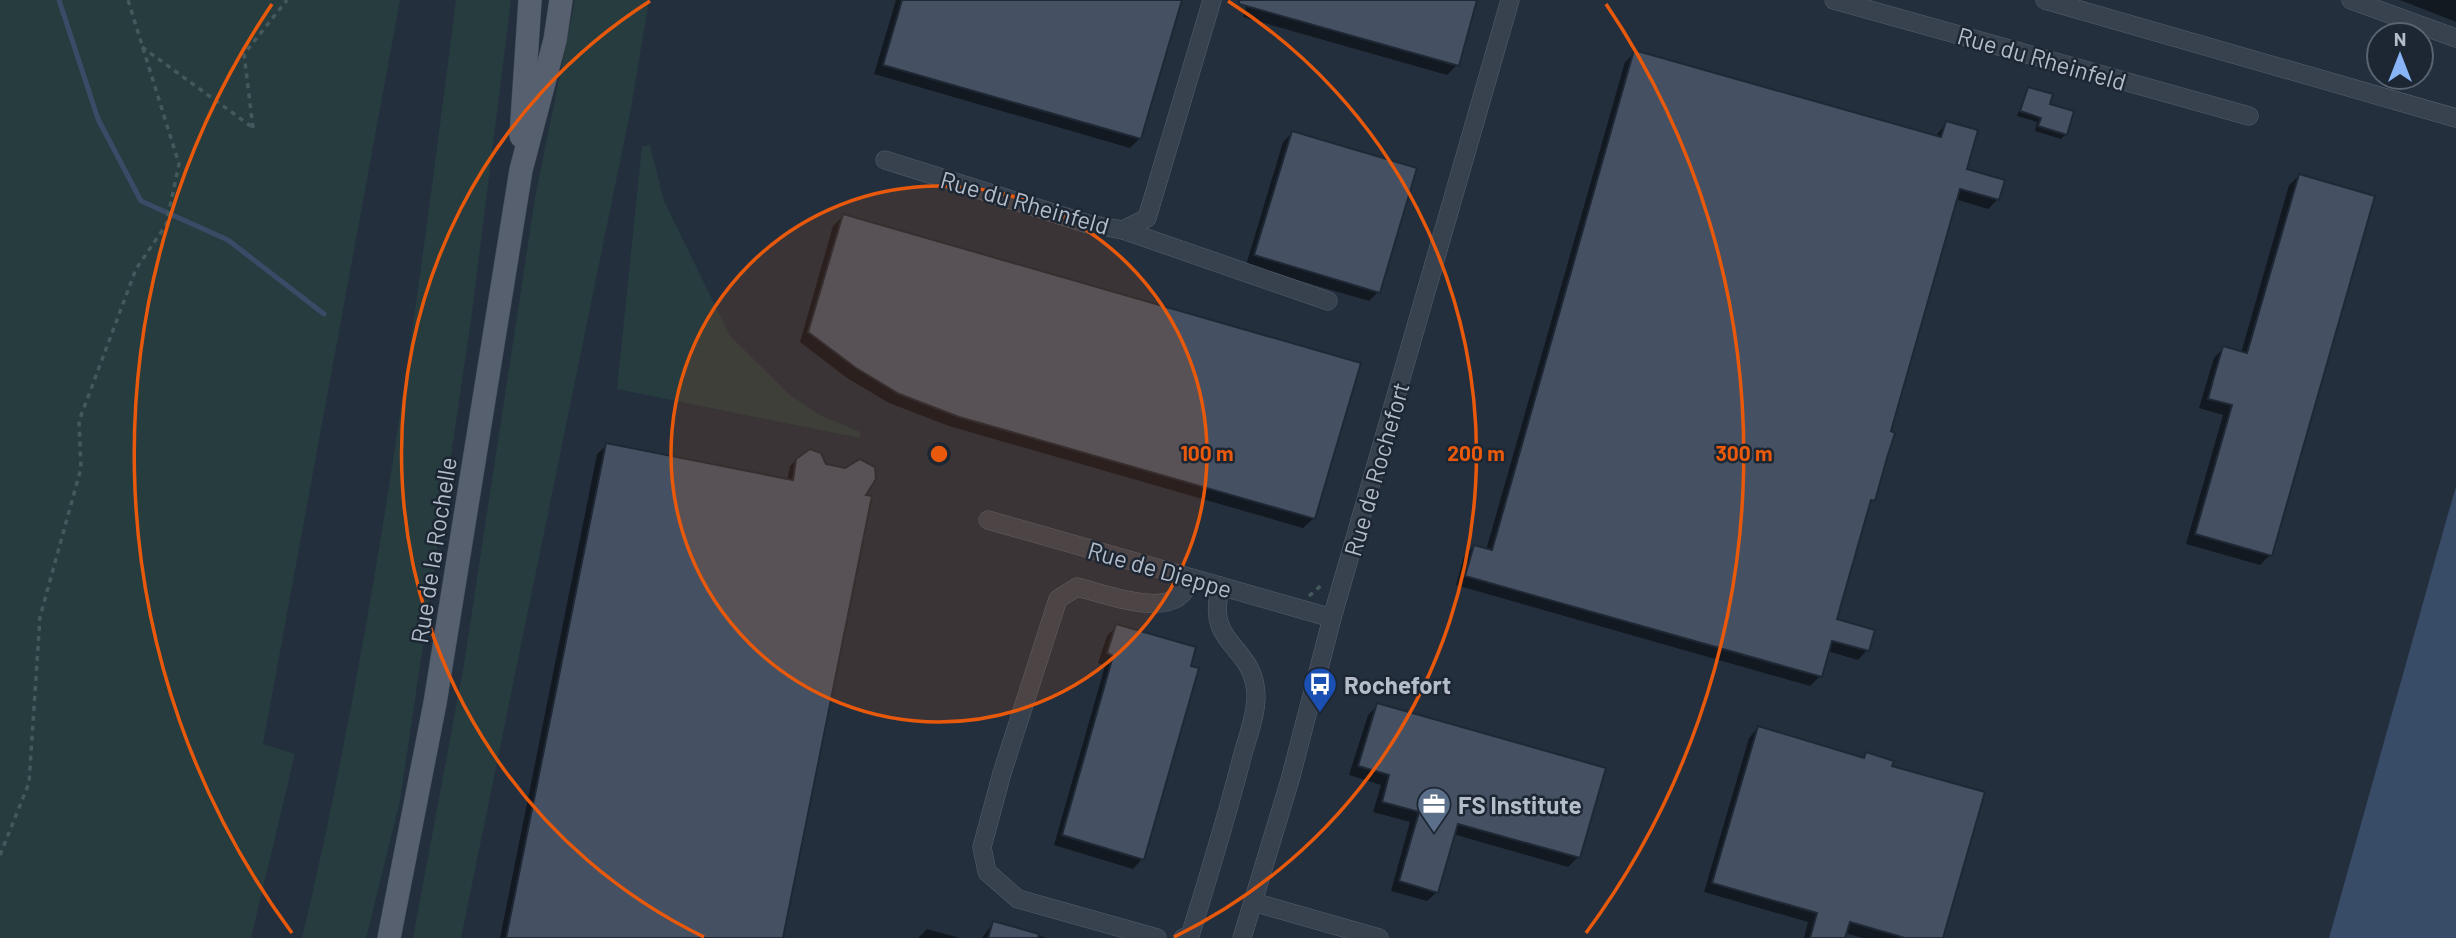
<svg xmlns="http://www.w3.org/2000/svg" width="2456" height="938" viewBox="0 0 2456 938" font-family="Barlow,sans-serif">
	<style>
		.green { fill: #263c3f }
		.water { fill: #394c67 }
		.shadow { fill: #0007 }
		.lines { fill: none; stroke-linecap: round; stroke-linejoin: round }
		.stream { stroke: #394c67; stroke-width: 5 }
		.building { fill: #455162; stroke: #1f2835; stroke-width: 2 }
		.minor-casing { stroke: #565f6c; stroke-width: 19 }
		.major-casing { stroke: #414a57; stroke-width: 24 }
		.path { stroke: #44595c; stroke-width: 3.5; stroke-dasharray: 5 5; stroke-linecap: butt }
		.minor { stroke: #38414e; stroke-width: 18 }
		.major { stroke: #56606e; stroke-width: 23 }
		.ring { fill: none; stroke: #e8590c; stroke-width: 3.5 }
		.labels { text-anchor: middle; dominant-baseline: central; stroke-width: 5; stroke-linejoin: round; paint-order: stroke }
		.street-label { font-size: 24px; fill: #b4bcc9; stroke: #1d2633 }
		.poi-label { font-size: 24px; font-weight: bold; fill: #b4bcc9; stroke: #1d2633; text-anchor: start }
		.centre { fill: #e8590c; stroke: #1d2633; stroke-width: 3.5 }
		.ring-label { font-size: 21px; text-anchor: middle; font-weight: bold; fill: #e8590c; stroke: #1d2633; stroke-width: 5; stroke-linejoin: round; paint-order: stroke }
	</style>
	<rect width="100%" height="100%" fill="#242f3e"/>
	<g class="green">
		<polygon points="0,0 400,0 263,744 295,754 251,938 0,938"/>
		<path d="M456,0H511L471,320L400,801L366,938H302C375,630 416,314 456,0Z"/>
		<polygon points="575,0 649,0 631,108 461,938 413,938 464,664 535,198"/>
		<polygon points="650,145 664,201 730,336 791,396 820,415 860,432 860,438 617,389 642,146"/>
	</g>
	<polygon class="water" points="2456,487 2456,938 2329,938 2446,521"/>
	<g class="shadow">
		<polygon points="896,0 1180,0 1140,138 1130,148 874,74"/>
		<polygon points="1248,0 1476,0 1457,65 1447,75 1243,17"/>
		<polygon points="2400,0 2456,0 2456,22"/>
		<polygon points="1635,52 1935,137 1946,123 1964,170 1998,199 1988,209 1955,199 1889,433 1874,500 1868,505 1835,620 1867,650 1858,660 1827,651 1820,676 1810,686 1456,585 1464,556 1474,546 1486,550 1625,62"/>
		<polygon points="2028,89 2048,105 2066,134 2061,139 2035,131 2037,122 2017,116"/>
		<polygon points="1292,133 1378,292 1369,301 1246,265 1283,142"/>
		<polygon points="2299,176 2270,555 2260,565 2186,544 2223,415 2199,408 2214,358 2223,348 2241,353 2289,185"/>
		<polygon points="843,216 1358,364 1313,519 1303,528 949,426 889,403 847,378 800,342 833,226"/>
		<polygon points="607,445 787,481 790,466 800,456 846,469 855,462 866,461 875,473 864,496 782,938 500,938 597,454"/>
		<polygon points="1117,626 1142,859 1133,869 1054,845 1105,666 1098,663 1107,636"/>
		<polygon points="1378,705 1578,857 1568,867 1453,834 1437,892 1427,901 1391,891 1410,822 1373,812 1381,785 1349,775 1368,715"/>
		<polygon points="1758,728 1862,759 1866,754 1890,767 1941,938 1863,938 1845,933 1843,938 1804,938 1808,922 1704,892 1749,738"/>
		<polygon points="993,923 1047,938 982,938"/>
		<polygon points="927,929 960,938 918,938"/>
	</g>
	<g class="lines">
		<polyline class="stream" points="59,0 98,119 141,201 228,240 324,314"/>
	</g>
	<g class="building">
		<polygon points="902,0 1182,0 1141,139 883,65"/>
		<polygon points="1239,0 1477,0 1459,66 1239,4"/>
		<polygon points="1634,50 1941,137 1946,121 1978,130 1967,169 2005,180 1999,200 1960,189 1891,431 1895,433 1887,458 1875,501 1871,500 1837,619 1875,630 1869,651 1832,641 1822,677 1465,576 1474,545 1492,550"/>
		<polygon points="2028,87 2053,94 2050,104 2074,111 2067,135 2038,126 2041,118 2020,111"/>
		<polygon points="1292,131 1417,168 1380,293 1254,255"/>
		<polygon points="2299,174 2375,196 2272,556 2195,534 2232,405 2208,399 2215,373 2223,346 2247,353"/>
		<polygon points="843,214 1361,363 1315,519 959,417 899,394 856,368 808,332"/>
		<polygon points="606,443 793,480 796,459 810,449 821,453 826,464 845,468 860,459 875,467 876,479 866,495 872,496 783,938 506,938"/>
		<polygon points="1116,624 1196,647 1191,666 1199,668 1144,860 1062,835 1113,656 1107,653"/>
		<polygon points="1377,703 1606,768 1580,858 1458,824 1438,893 1399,881 1419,812 1382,802 1389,775 1358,766"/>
		<polygon points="1758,726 1864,758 1866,752 1894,761 1892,766 1985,792 1943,938 1905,938 1850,922 1845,938 1810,938 1817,913 1712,883"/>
		<polygon points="993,921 1039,934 1038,938 988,938"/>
	</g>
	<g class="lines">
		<g class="minor-casing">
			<g id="minor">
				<polyline points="1834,0 2249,116"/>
				<polyline points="2045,0 2456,118"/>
				<polyline points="2351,0 2456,38"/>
				<polyline points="885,160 1088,224 1123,230 1147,218 1212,0"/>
				<polyline points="1123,230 1328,301"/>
				<polyline points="988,520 1332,618"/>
				<polyline points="1253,902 1379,938"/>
				<path d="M1157,938L1018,899L987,872L982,847L1002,773L1058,599L1077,587C1109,595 1180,624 1190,578"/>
				<path d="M1183,938L1190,936C1208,878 1226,820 1241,761C1246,741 1256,717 1256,697C1256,644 1203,647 1221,586"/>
				<polyline points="1242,938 1290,780 1332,618 1510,0"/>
			</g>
		</g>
		<g class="major-casing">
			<g id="major">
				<polyline points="521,136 530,0"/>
				<polyline points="389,938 435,703 521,170 555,40 561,0"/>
			</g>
		</g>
		<g class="path">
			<polyline points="142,47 252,127"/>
			<polyline points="253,128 244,54 287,0"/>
			<polyline points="1309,596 1324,583"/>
			<polyline points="0,855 29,783 40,617 81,468 79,421 136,269 166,225 179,164 128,0"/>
		</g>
		<use href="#minor" class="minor"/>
		<use href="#major" class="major"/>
	</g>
	<circle cx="939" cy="454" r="268" fill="#e8590c" fill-opacity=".12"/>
	<g class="ring">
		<circle cx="939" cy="454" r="268"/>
		<path d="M704 937A537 537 0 0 1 650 1M1228 1A537 537 0 0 1 1174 937"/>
		<path d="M292 933A805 805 0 0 1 272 4M1606 4A805 805 0 0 1 1586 933"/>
	</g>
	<defs>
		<g id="bus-pin" transform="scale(1.75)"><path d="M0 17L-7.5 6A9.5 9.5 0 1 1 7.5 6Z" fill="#1a4fb4" stroke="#1d2633"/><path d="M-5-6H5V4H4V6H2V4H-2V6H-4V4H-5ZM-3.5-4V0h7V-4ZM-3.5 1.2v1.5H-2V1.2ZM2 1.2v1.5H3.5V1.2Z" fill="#fff"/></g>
		<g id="office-pin" transform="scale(1.75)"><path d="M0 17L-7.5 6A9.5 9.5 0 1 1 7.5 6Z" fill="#5c6f8a" stroke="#1d2633"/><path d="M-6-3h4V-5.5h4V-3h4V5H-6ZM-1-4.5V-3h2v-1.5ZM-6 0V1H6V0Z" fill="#fff"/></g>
	</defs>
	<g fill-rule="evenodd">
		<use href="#bus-pin" x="1320" y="684"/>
		<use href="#office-pin" x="1434" y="804"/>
	</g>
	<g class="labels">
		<g class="street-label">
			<text transform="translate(2042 58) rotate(16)">Rue du Rheinfeld</text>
			<text transform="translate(1025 202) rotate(16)">Rue du Rheinfeld</text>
			<text transform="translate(1376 469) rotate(-74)">Rue de Rochefort</text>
			<text transform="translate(433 550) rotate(-81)">Rue de la Rochelle</text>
			<text transform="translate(1160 569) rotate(16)">Rue de Dieppe</text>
		</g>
		<g class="poi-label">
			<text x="1344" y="684">Rochefort</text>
			<text x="1458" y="804">FS Institute</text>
		</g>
	</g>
	<circle cx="939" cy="454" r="10" class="centre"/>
	<g class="ring-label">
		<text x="1207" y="461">100 m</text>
		<text x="1476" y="461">200 m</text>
		<text x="1744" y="461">300 m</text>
	</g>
	<g transform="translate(2400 56)"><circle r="33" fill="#1d2633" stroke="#59626f" stroke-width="2"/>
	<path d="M0-5L12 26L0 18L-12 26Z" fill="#8ab4f8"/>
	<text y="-10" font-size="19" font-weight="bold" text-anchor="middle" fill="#b4bcc9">N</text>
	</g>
</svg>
